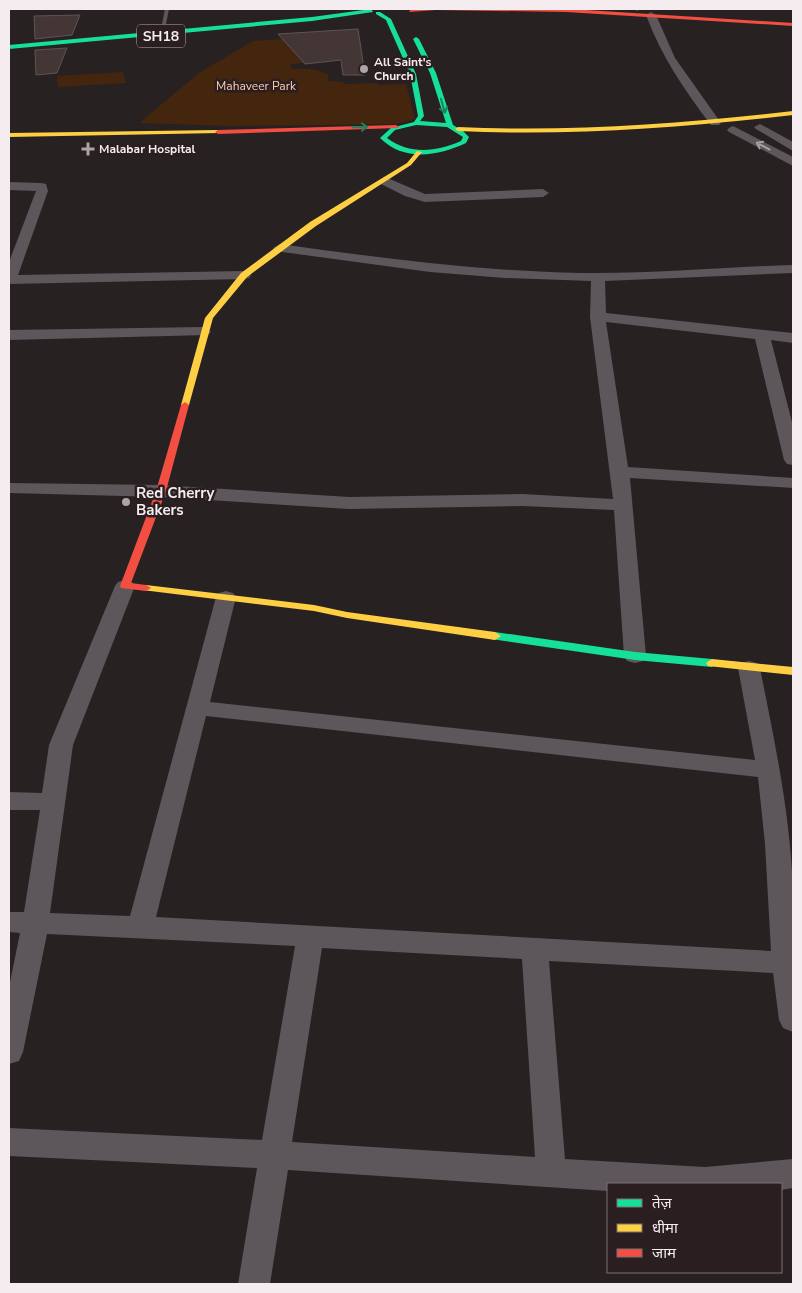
<svg xmlns="http://www.w3.org/2000/svg" width="802" height="1293" viewBox="0 0 802 1293" font-family="'Nunito Sans','Noto Sans Devanagari',sans-serif">
	<style>
		.green { fill: #44260e }
		.building { fill: #453636; stroke: #5b5556 }
		.lines { fill: none; stroke-linecap: round; stroke-linejoin: round }
		.lane { fill: #5d565b; fill-rule: evenodd }
		.street { fill: #5d565b; fill-rule: evenodd }
		.fast { fill: #16e098; fill-rule: evenodd }
		.slow { fill: #ffcf43; fill-rule: evenodd }
		.jam { fill: #f24e42; fill-rule: evenodd }
		.oneway { stroke: #207f5c }
		.oneway2 { stroke: #a8a1a4 }
		.poi-dot { fill: #aca5a7; stroke: #2a1e21; stroke-width: 2 }
		.labels { text-anchor: middle; dominant-baseline: central; stroke-width: 5; stroke-linejoin: round; paint-order: stroke }
		.far-poi-label { font-size: 12px; font-weight: bold; fill: #f4ecee; stroke: #2a1e21; text-anchor: start }
		.far-park-label { font-size: 12px; fill: #fccdac; stroke: #2a1e21 }
		.shield { fill: #2a1e21; stroke: #b7aeb0; stroke-width: 1 }
		.shield-label { font-size: 14px; font-weight: bold; fill: #f4ecee }
		.poi-label { font-size: 15px; font-weight: bold; fill: #f4ecee; stroke: #2a1e21; text-anchor: start }
	</style>
	<rect width="100%" height="100%" fill="#272122"/>
	<g class="green">
		<polygon points="298,38 294,52 303,63 290,64 292,69 312,69 328,74 328,81 343,82 344,84 377,83 378,85 406,84 415,119 396,124 229,126 139,123 199,73 253,41"/>
		<polygon points="123,72 126,83 58,87 57,76"/>
	</g>
	<g class="building">
		<polygon points="80,15 72,35 35,39 34,16"/>
		<polygon points="358,29 365,75 343,75 341,60 305,64 278,34"/>
		<polygon points="67,48 57,73 36,75 35,50"/>
	</g>
	<g class="lines">
		<g class="lane">
			<polygon points="165,9 169,9 165,29 163,30 161,29"/>
			<polygon points="635,9 639,9 639,10 637,11"/>
		</g>
		<g class="street">
			<path d="M651,12L656,15L675,58L721,123L719,125H711C685,91 661,56 646,15Z"/>
			<polygon points="760,124 793,142 793,151 756,129 754,127"/>
			<polygon points="733,126 793,157 793,166 729,132 727,130 729,128"/>
			<polygon points="385,177 425,194 543,189 549,193 543,197 425,202 405,196 381,184 379,181"/>
			<polygon points="9,182 41,183 46,184 48,191 18,275 244,271 249,272 251,275 249,278 244,279 9,284 9,262 36,191 9,190"/>
			<path d="M280,244C380,258 480,271 581,273C652,274 723,267 793,265V273L605,281L606,313L793,333V343L771,340L793,426V465L787,464L784,460L755,339L606,322L628,467L793,478V488L630,478L646,656L643,661L635,663L627,661L624,656L614,510L522,506L349,509L161,497L9,493V483L161,485L349,497L522,494L613,499L590,317L591,281L505,278L430,272L275,251L273,248Z"/>
			<polygon points="203,327 208,329 211,332 208,335 9,340 9,330"/>
			<path d="M125,580L132,582L135,586L73,745L50,913L130,916L216,597L219,593L226,591L233,593L236,597L210,702L755,760L738,668L741,663L749,661L757,663L760,668C775,743 791,818 793,894C795,940 793,986 793,1032L783,1028L779,1020L773,973L549,961L565,1159L705,1167L793,1159V1188L781,1190V1184H608V1191L288,1170L270,1284H238L257,1168L9,1156V1128L262,1140L295,946L47,934L23,1052L19,1061L9,1064V987L20,933L9,932V912H24L40,810H9V792L42,793L49,745L115,586L118,582ZM206,716L758,777L765,844L771,951L156,917ZM322,948L522,959L535,1157L292,1142Z"/>
		</g>
		<g class="fast">
			<polygon points="371,9 373,12 312,21 9,49 9,45 312,17"/>
			<path d="M376,12H380L391,19L416,74L424,116L420,121L446,123L430,73L413,39L416,37L419,39L436,73L453,125L463,131L469,137L466,143C438,156 404,162 380,138L391,128L414,122L418,116L410,74L386,20L376,14ZM416,125L447,127L463,137L461,141C436,152 410,155 387,138L395,130Z"/>
			<polygon points="495,632 635,652 712,659 718,663 712,667 635,660 491,639 489,636 491,633"/>
		</g>
		<g class="slow">
			<polygon points="9,9 89,9 87,10 9,10"/>
			<path d="M793,111V115C681,128 570,136 458,131L455,129L458,127C570,132 681,124 793,111Z"/>
			<polygon points="218,130 221,132 220,133 9,137 9,133"/>
			<polygon points="417,151 422,152 411,165 316,226 247,277 213,318 189,405 185,408 182,407 181,405 205,318 241,273 310,222 407,163"/>
			<polygon points="146,585 314,605 347,612 495,632 501,636 495,640 347,618 314,611 142,590 141,588 142,586"/>
			<polygon points="712,659 793,667 793,675 708,666 706,663"/>
		</g>
		<g class="jam">
			<polygon points="411,9 570,9 793,23 793,26 566,12 436,10 409,12"/>
			<polygon points="396,125 399,127 398,128 218,134 215,132 218,130"/>
			<polygon points="185,402 189,405 166,491 131,583 146,585 151,588 146,591 121,588 120,586 156,491 181,405"/>
		</g>
	</g>
	<defs><path id="oneway-shaft" d="M-6 0H5M1.5-3L5.5 0L1.5 3" fill="none" stroke-width="1.6" stroke-linecap="round" stroke-linejoin="round" transform="scale(1.25)"/></defs>
	<g class="oneway">
		<use href="#oneway-shaft" transform="translate(443 106) rotate(74)"/>
		<use href="#oneway-shaft" transform="translate(360 127) rotate(-1)"/>
	</g>
	<use class="oneway2" href="#oneway-shaft" transform="translate(763 146) rotate(-152)"/>
	<g class="poi-dot">
		<circle cx="364" cy="69" r="5"/>
		<path d="M85.5 141.5h5v5h5v5h-5v5h-5v-5h-5v-5h5z"/>
		<circle cx="126" cy="502" r="5"/>
	</g>
	<g class="labels">
		<g class="far-poi-label">
			<text x="374" y="62">All Saint's<tspan x="374" dy="14">Church</tspan></text>
			<text x="99" y="149">Malabar Hospital</text>
		</g>
		<g class="far-park-label">
			<text x="256" y="86">Mahaveer Park</text>
		</g>
		<rect class="shield" x="137" y="24.5" width="48" height="23" rx="4"/>
		<g class="shield-label">
			<text x="161" y="36">SH18</text>
		</g>
		<g class="poi-label">
			<text x="136" y="493">Red Cherry<tspan x="136" dy="17">Bakers</tspan></text>
		</g>
	</g>
	<rect width="802" height="1293" fill="none" stroke="#f4ecee" stroke-width="20"/>
	<rect x="607" y="1183" width="175" height="90" fill="#2a1e21" stroke="#7b7073"/>
	<rect x="617" y="1199" width="25" height="8" fill="#16e098" stroke="#7b7073"/>
	<text x="652" y="1208" font-size="15" fill="#f4ecee">तेज़</text>
	<rect x="617" y="1224" width="25" height="8" fill="#ffcf43" stroke="#7b7073"/>
	<text x="652" y="1233" font-size="15" fill="#f4ecee">धीमा</text>
	<rect x="617" y="1249" width="25" height="8" fill="#f24e42" stroke="#7b7073"/>
	<text x="652" y="1258" font-size="15" fill="#f4ecee">जाम</text>
</svg>
